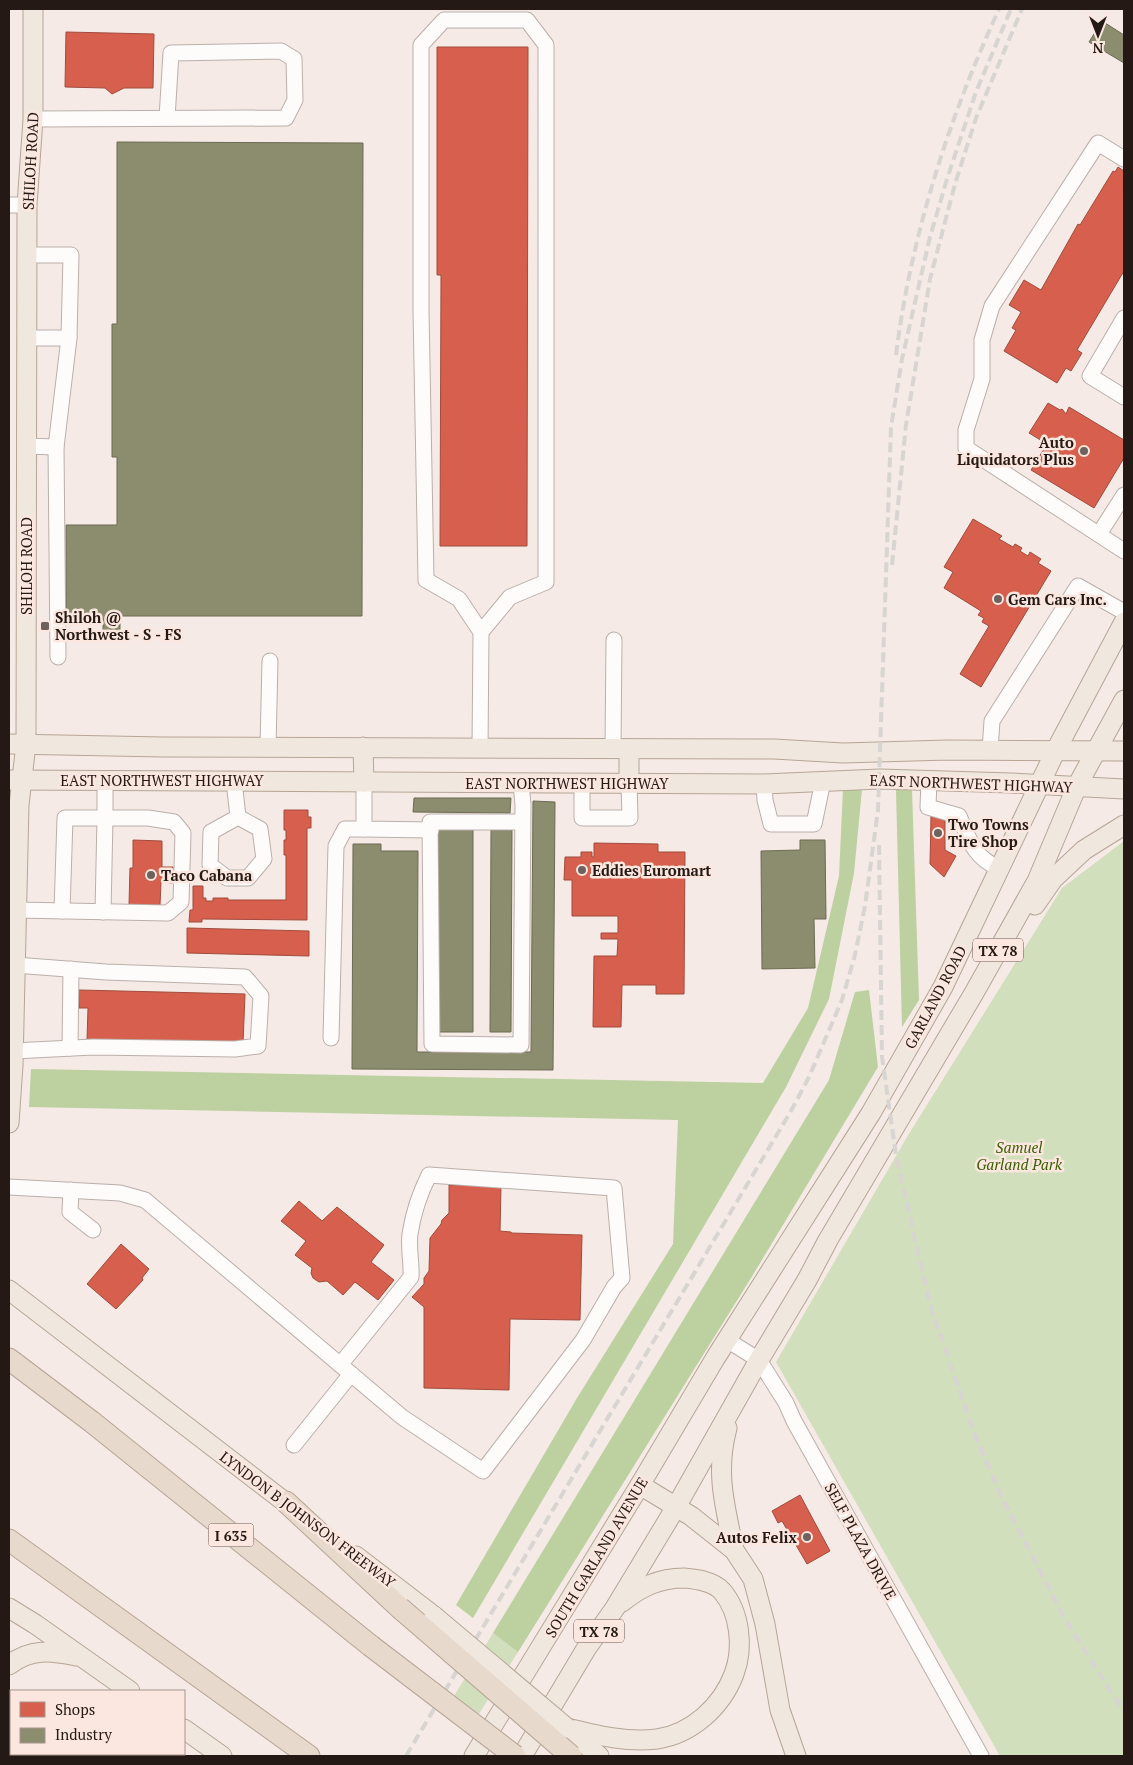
<svg xmlns="http://www.w3.org/2000/svg" width="1133" height="1765" viewBox="0 0 1133 1765" font-family="'PT Serif',serif">
	<style>
		.green { fill: #d2dfbc }
		.forest { fill: #bcd0a0 }
		.shops { fill: #d6604d; stroke: #a14b3c }
		.industry { fill: #8c8c6e; stroke: #6d6a53 }
		.lines { fill: none; stroke-linecap: round; stroke-linejoin: round }
		.minor-casing { stroke: #baafaa; stroke-width: 17 }
		.major-casing { stroke: #b7a596; stroke-width: 21 }
		.highway-casing { stroke: #b7a596; stroke-width: 23 }
		.minor { stroke: #fefcfb; stroke-width: 15 }
		.major { stroke: #f0e7df; stroke-width: 19 }
		.highway { stroke: #e7d9cc; stroke-width: 21 }
		.rail { stroke: #d7d4d2; stroke-width: 4; stroke-dasharray: 10 5; stroke-linecap: butt }
		.major-bridge-casing { stroke: #b7a596; stroke-width: 21; stroke-linecap: butt }
		.highway-bridge-casing { stroke: #b7a596; stroke-width: 23; stroke-linecap: butt }
		.major-bridge { stroke: #f0e7df; stroke-width: 19 }
		.highway-bridge { stroke: #e7d9cc; stroke-width: 21 }
		.poi-dot { fill: #6d625d; stroke: #fbe7df; stroke-width: 2 }
		.labels { text-anchor: middle; dominant-baseline: central; stroke-width: 5; stroke-linejoin: round; paint-order: stroke }
		.shield { fill: #fbe7df; stroke: #645751; stroke-width: 1 }
		.shield-label { font-size: 14px; font-weight: bold; fill: #241914 }
		.street-label { font-size: 15px; fill: #241914; stroke: #fbe7df }
		.poi-label { font-size: 15px; font-weight: bold; fill: #241914; stroke: #fbe7df; text-anchor: start }
		.park-label { font-size: 15px; font-style: italic; fill: #395f01; stroke: #fbe7df }
	</style>
	<rect width="100%" height="100%" fill="#f5eae5"/>
	<g class="green">
		<polygon points="1124,841 1124,1756 1000,1756 776,1362 907,1137 1062,888"/>
		<polygon points="493,1633 518,1652 468,1731 444,1712"/>
	</g>
	<g class="forest">
		<polygon points="843,789 862,789 854,873 829,999 786,1087 473,1618 456,1605 577,1398 673,1244 678,1120 29,1107 31,1069 763,1083 808,1008 839,876"/>
		<polygon points="896,790 912,790 919,1000 902,1027"/>
		<polygon points="869,990 878,1067 751,1278 518,1652 493,1633 829,1080 855,992"/>
	</g>
	<g class="shops">
		<polygon points="66,32 154,34 153,88 124,88 112,94 105,88 65,87"/>
		<polygon points="437,47 528,47 527,546 440,546 441,275 437,275"/>
		<polygon points="1118,167 1124,171 1124,271 1077,350 1082,353 1071,371 1066,368 1057,383 1004,351 1016,330 1012,328 1021,312 1009,305 1024,280 1041,290 1078,224 1080,225 1113,171 1115,172"/>
		<polygon points="1048,403 1060,410 1062,409 1066,414 1069,407 1124,440 1124,458 1094,508 1031,470 1047,444 1029,433"/>
		<polygon points="973,519 1002,536 999,539 1013,547 1015,544 1022,548 1020,551 1028,556 1030,552 1041,559 1038,563 1051,571 981,687 960,674 989,626 982,622 984,618 978,615 981,611 944,588 953,572 944,567"/>
		<polygon points="284,810 308,810 308,817 311,817 311,828 307,828 307,920 202,919 202,922 189,922 190,910 193,910 193,886 203,886 203,898 206,898 206,901 213,901 213,898 228,898 228,900 286,900 286,855 284,855 284,840 286,840 286,830 284,830"/>
		<polygon points="931,816 945,816 945,850 956,856 944,877 930,864"/>
		<polygon points="133,840 162,841 162,867 173,867 173,883 161,882 160,905 129,905 130,868 133,868"/>
		<polygon points="594,843 658,844 658,852 685,852 684,994 656,994 656,985 622,985 621,1027 593,1027 594,956 617,956 618,939 601,939 601,933 618,933 618,916 572,916 572,880 564,880 565,857 581,857 581,852 592,852 592,857 594,857"/>
		<polygon points="187,928 309,931 309,956 187,953"/>
		<polygon points="79,990 245,994 243,1044 87,1040 88,1008 79,1008"/>
		<polygon points="449,1185 501,1186 500,1231 511,1232 511,1233 582,1235 580,1320 510,1319 509,1390 424,1388 424,1307 412,1297 424,1284 424,1278 429,1271 430,1238 441,1224 442,1220 449,1213"/>
		<polygon points="299,1201 322,1221 337,1207 384,1245 371,1262 394,1280 378,1300 355,1282 343,1295 327,1281 319,1282 313,1278 311,1273 312,1268 295,1255 306,1241 281,1221"/>
		<polygon points="121,1244 149,1269 142,1278 143,1280 116,1309 87,1284"/>
		<polygon points="800,1495 830,1551 807,1564 782,1521 778,1523 772,1511"/>
	</g>
	<g class="industry">
		<polygon points="1102,21 1124,35 1124,63 1089,42"/>
		<polygon points="117,142 363,143 362,616 120,616 120,633 103,633 103,618 66,618 66,525 117,525 117,457 112,457 112,324 117,324"/>
		<polygon points="414,798 511,798 510,813 413,812"/>
		<polygon points="533,801 555,802 553,1070 352,1069 353,844 381,844 381,851 418,851 417,1052 531,1052"/>
		<polygon points="438,829 473,829 473,1032 437,1032"/>
		<polygon points="491,830 512,830 511,1032 490,1032"/>
		<polygon points="800,840 825,840 826,919 814,919 815,968 762,969 761,851 800,850"/>
	</g>
	<g class="lines">
		<g class="minor-casing">
			<g id="minor">
				<polyline points="33,119 286,118 295,100 294,59 281,51 171,53 167,118"/>
				<polyline points="1124,159 1098,143 992,306 982,340 982,379 966,430 966,448 1124,551"/>
				<polyline points="9,205 27,205"/>
				<polyline points="1124,318 1090,376 1124,397"/>
				<polyline points="27,338 69,338 71,255 27,255"/>
				<polyline points="26,446 56,447 69,338"/>
				<polyline points="56,447 58,657"/>
				<polyline points="1099,534 1124,495"/>
				<polyline points="268,747 270,661"/>
				<polyline points="480,748 481,632 510,597 546,582 546,45 527,20 444,20 421,45 421,310 426,580 459,599 481,632"/>
				<polyline points="613,749 614,640"/>
				<polyline points="990,750 992,721 1078,586 1124,612"/>
				<path d="M929,780L928,807L959,816C970,841 973,856 998,868"/>
				<polyline points="234,781 238,817 260,829 264,859 248,878 227,878 210,865 211,832 238,817"/>
				<polyline points="364,782 364,829 431,830"/>
				<polyline points="521,783 523,805 521,1045 432,1044 430,822 522,822"/>
				<polyline points="582,783 582,818 630,818 629,783"/>
				<polyline points="764,784 765,800 771,824 814,824 823,781"/>
				<polyline points="16,910 168,913 181,902 183,833 174,822 148,818 105,818 105,780"/>
				<polyline points="62,911 65,818 105,818 103,912"/>
				<polyline points="331,1038 336,846 345,829 364,829"/>
				<polyline points="70,1048 71,969"/>
				<polyline points="13,1051 93,1047 235,1049 258,1046 261,996 245,977 106,972 15,965"/>
				<path d="M9,1187L120,1193L145,1200L402,1417L483,1471L583,1340L614,1287L622,1278L614,1188L429,1175C420,1193 413,1214 410,1234C408,1248 412,1263 411,1277L340,1365"/>
				<polyline points="71,1190 70,1212 93,1230"/>
				<polyline points="727,1340 759,1360 786,1403 794,1421 981,1756"/>
				<polyline points="294,1445 351,1374"/>
			</g>
		</g>
		<g class="major-casing">
			<g id="major">
				<polyline points="9,744 163,747 774,749 843,753 948,750 1124,751"/>
				<polyline points="363,747 364,782"/>
				<polyline points="629,749 629,783"/>
				<polyline points="9,780 764,784 880,779 1011,783 1124,789"/>
				<polyline points="1035,905 1053,879 1084,850 1124,825"/>
				<polyline points="9,1123 13,1065 19,805 26,744 27,205 33,119 33,9"/>
				<polyline points="9,1290 298,1512"/>
				<path d="M727,1428C715,1473 725,1506 734,1550"/>
				<polyline points="640,1485 691,1516 734,1550 753,1579 765,1624 780,1710 796,1756"/>
				<polyline points="356,1556 434,1616"/>
				<polyline points="9,1608 35,1624 130,1691"/>
				<path d="M9,1665C31,1648 51,1651 76,1656"/>
				<path d="M567,1728C596,1735 627,1743 657,1739C692,1734 722,1706 734,1674C744,1648 740,1612 722,1591C713,1581 696,1579 684,1578C659,1578 641,1587 622,1602"/>
				<polyline points="184,1729 222,1756"/>
				<polyline points="570,1731 599,1756"/>
				<polyline points="474,1756 640,1485 716,1357 871,1113 943,987 1056,750 1124,622"/>
				<polyline points="522,1756 586,1649 615,1608 676,1507 759,1360 807,1280 828,1240 974,993 1037,881 1077,786 1124,700"/>
			</g>
		</g>
		<g class="highway-casing">
			<g id="highway">
				<polyline points="9,1359 92,1422 371,1646"/>
				<polyline points="286,1502 400,1608"/>
				<polyline points="9,1540 309,1756"/>
			</g>
		</g>
		<use href="#minor" class="minor"/>
		<use href="#major" class="major"/>
		<use href="#highway" class="highway"/>
		<g class="rail">
			<path d="M896,355C911,235 949,118 999,9"/>
			<polyline points="892,565 906,425 930,279 955,184 976,118 1022,9"/>
			<polyline points="879,845 882,1057 896,1155 930,1305 975,1435 1002,1498 1065,1619 1112,1694 1124,1711"/>
			<polyline points="406,1756 791,1111 809,1077 842,1000 855,955 865,906 878,810 891,427 902,359 930,237 947,179 976,92 1011,9"/>
		</g>
		<g class="major-bridge-casing">
			<polyline id="major-bridge" points="434,1616 567,1728"/>
		</g>
		<g class="highway-bridge-casing">
			<g id="highway-bridge">
				<polyline points="400,1608 571,1756"/>
				<polyline points="371,1646 515,1756"/>
			</g>
		</g>
		<use href="#major-bridge" class="major-bridge"/>
		<use href="#highway-bridge" class="highway-bridge"/>
	</g>
	<g class="poi-dot">
		<circle cx="1084" cy="451" r="5"/>
		<circle cx="998" cy="599" r="5"/>
		<rect x="40" y="621" width="10" height="10" rx="2.5"/>
		<circle cx="938" cy="833" r="5"/>
		<circle cx="582" cy="870" r="5"/>
		<circle cx="151" cy="875" r="5"/>
		<circle cx="807" cy="1537" r="5"/>
	</g>
	<g class="labels">
		<g class="shield">
			<rect x="973" y="938.5" width="50" height="23" rx="4"/>
			<rect x="208.5" y="1523.5" width="45" height="23" rx="4"/>
			<rect x="574" y="1619.5" width="50" height="23" rx="4"/>
		</g>
		<g class="shield-label">
			<text x="998" y="950">TX 78</text>
			<text x="231" y="1535">I 635</text>
			<text x="599" y="1631">TX 78</text>
		</g>
		<g class="street-label">
			<text transform="translate(30 161) rotate(-87)">SHILOH ROAD</text>
			<text transform="translate(26 566) rotate(-90)">SHILOH ROAD</text>
			<text x="162" y="780">EAST NORTHWEST HIGHWAY</text>
			<text x="567" y="783">EAST NORTHWEST HIGHWAY</text>
			<text transform="translate(971 783) rotate(2)">EAST NORTHWEST HIGHWAY</text>
			<text transform="translate(935 997) rotate(-62)">GARLAND ROAD</text>
			<text transform="translate(308 1519) rotate(37)">LYNDON B JOHNSON FREEWAY</text>
			<text transform="translate(861 1541) rotate(61)">SELF PLAZA DRIVE</text>
			<text transform="translate(596 1557) rotate(-59)">SOUTH GARLAND AVENUE</text>
		</g>
		<g class="poi-label">
			<text x="1074" y="442" text-anchor="end">Auto<tspan x="1074" dy="17">Liquidators Plus</tspan></text>
			<text x="1008" y="599">Gem Cars Inc.</text>
			<text x="55" y="617">Shiloh @<tspan x="55" dy="17">Northwest - S - FS</tspan></text>
			<text x="948" y="824">Two Towns<tspan x="948" dy="17">Tire Shop</tspan></text>
			<text x="592" y="870">Eddies Euromart</text>
			<text x="161" y="875">Taco Cabana</text>
			<text x="797" y="1537" text-anchor="end">Autos Felix</text>
		</g>
		<g class="park-label">
			<text x="1019" y="1147">Samuel<tspan x="1019" dy="17">Garland Park</tspan></text>
		</g>
	</g>
	<rect width="1133" height="1765" fill="none" stroke="#241914" stroke-width="20"/>
	<rect x="10" y="1690" width="175" height="65" fill="#fbe7df" stroke="#a5958e"/>
	<rect x="20" y="1702" width="25" height="15" fill="#d6604d" stroke="#a5958e"/>
	<text x="55" y="1715" font-size="15" fill="#241914">Shops</text>
	<rect x="20" y="1728" width="25" height="15" fill="#8c8c6e" stroke="#a5958e"/>
	<text x="55" y="1740" font-size="15" fill="#241914">Industry</text>
	<g transform="translate(1098 35) rotate(180)" stroke="#fbe7df" stroke-width="4" paint-order="stroke">
	<path d="M0-4L9 19L0 12L-9 19Z" fill="#241914"/>
	<text y="-8" font-size="14" font-weight="bold" text-anchor="middle" fill="#241914">N</text>
	</g>
</svg>
